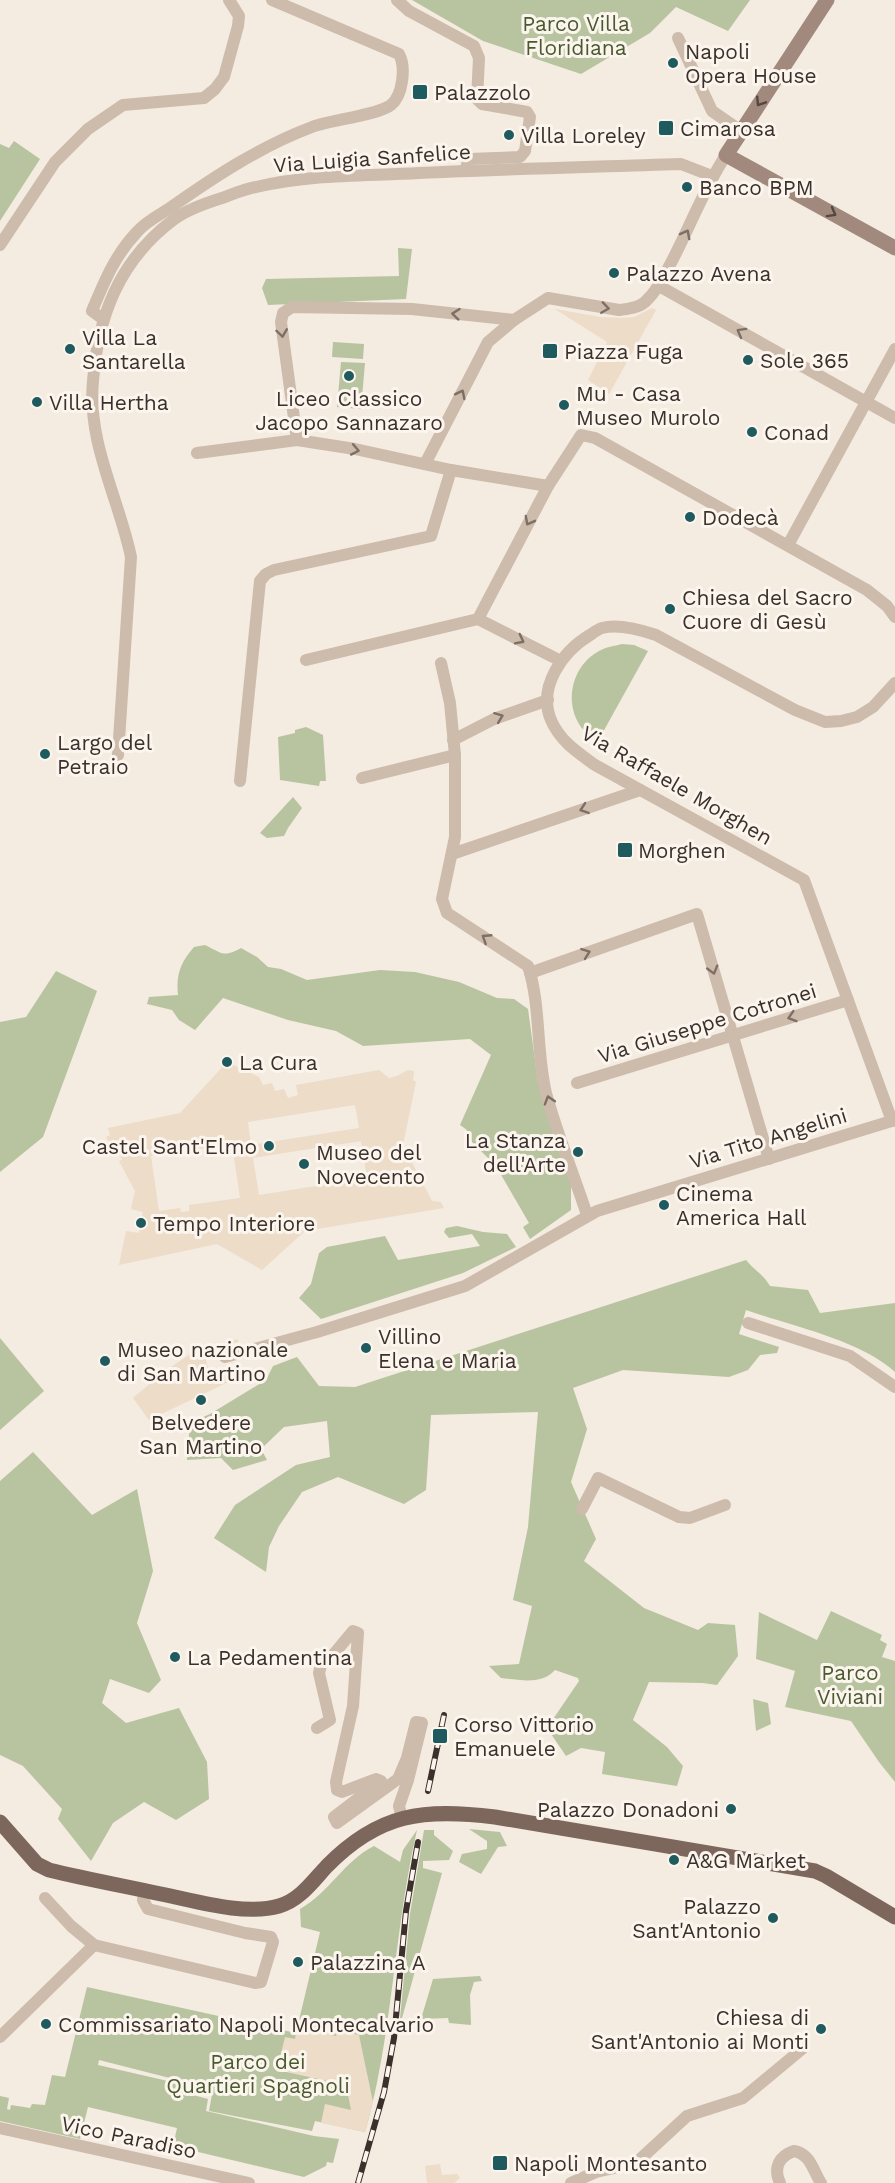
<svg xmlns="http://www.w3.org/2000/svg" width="895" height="2183" viewBox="0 0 895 2183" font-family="'Work Sans',sans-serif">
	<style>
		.green { fill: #b8c4a0 }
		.plaza { fill: #ecdcc8; fill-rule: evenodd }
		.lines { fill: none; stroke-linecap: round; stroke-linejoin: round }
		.street { stroke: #cdbbac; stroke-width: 12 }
		.secondary { stroke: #a18a7d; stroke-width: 15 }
		.primary { stroke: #7d675c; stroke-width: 15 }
		.rail-casing { stroke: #3b302b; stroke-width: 6 }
		.rail { stroke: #fbf5ee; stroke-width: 4; stroke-dasharray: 11; stroke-linecap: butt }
		.oneway { stroke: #544640 }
		.oneway2 { stroke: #7d6f65 }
		.poi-dot { fill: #1f5a5e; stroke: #fbf5ee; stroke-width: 2 }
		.labels { text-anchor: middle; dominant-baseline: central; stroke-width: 6; stroke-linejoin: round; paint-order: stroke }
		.park-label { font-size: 21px; fill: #4a5a2e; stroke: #fbf5ee }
		.poi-label { font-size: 21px; fill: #3b302b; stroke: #fbf5ee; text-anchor: start }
		.street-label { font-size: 21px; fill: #3b302b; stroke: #fbf5ee }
	</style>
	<rect width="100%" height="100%" fill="#f4ebe1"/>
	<g class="green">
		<polygon points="412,0 750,0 728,31 676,7 650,33 581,74 483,41"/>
		<polygon points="14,141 40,159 0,221 0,144 9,148"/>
		<polygon points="398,248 412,249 406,299 268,305 262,288 266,279 399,276"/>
		<polygon points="333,342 364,344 363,359 332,357"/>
		<polygon points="341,362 365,363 361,409 337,407"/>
		<path d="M622,644L634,645L648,651L598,741C562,723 564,670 599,651C606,647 614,646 622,644Z"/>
		<polygon points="306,727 323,735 326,781 320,781 319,786 280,780 278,737 295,733 295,730"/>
		<polygon points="293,797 302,808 288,828 284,836 267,838 260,833"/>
		<path d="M205,945C222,953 223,958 241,948L257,957L268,967L281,969L307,980L380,970L415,972L459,982L497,998L514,999L528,1009L538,1082L571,1185V1210L530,1239L523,1227L529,1223L496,1166L465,1135L467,1130L460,1125L491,1055L470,1039L363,1046L336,1031L288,1020L223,998L195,1030L179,1020L172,1010L147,1004L149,997L178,995C176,975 180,963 194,947Z"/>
		<polygon points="56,971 97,991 43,1137 0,1172 0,1022 26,1017"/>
		<polygon points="457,1226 483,1232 507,1234 516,1247 463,1273 321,1319 299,1298 311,1284 319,1253 327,1247 385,1236 398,1260 480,1246 472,1234 449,1238 444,1232 446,1228"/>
		<path d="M746,1260C754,1270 764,1275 770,1286L808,1290L820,1313L895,1303V1372C860,1340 791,1326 746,1310L739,1334L779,1347L777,1353L760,1355L748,1370L729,1377L623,1370L573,1388L587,1429L571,1482L596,1539L584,1561L644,1608L698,1630L708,1623L735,1625L738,1656L717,1685L703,1683L649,1682L633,1720L667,1747L683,1766L677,1786L602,1774L605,1752L581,1748L566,1756L547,1728L579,1681L578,1678L555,1670C542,1685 520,1680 501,1678L489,1666L519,1664L532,1606L513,1600L528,1527L538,1412L431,1415L426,1490L404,1504L338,1477L302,1492L279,1526L269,1547L266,1572L214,1538L235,1505L296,1465L330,1457L327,1421L284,1427L261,1449L267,1460L233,1470L221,1458L187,1460L190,1423L210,1414L266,1380L273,1366L297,1357L319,1386L355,1387Z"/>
		<polygon points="0,1338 44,1391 0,1430"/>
		<polygon points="33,1452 92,1515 137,1489 153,1571 137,1623 161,1680 149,1693 110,1679 102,1703 126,1723 179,1708 207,1762 209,1799 176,1820 144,1802 113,1823 91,1861 58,1819 62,1809 23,1766 0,1755 0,1481"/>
		<polygon points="831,1611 882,1635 880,1640 887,1644 882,1657 895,1661 895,1782 879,1762 851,1721 785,1707 795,1671 756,1659 759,1612 817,1640"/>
		<polygon points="753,1699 768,1703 771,1724 756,1731"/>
		<polygon points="469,1829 500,1832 507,1846 498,1847 481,1874 459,1862 462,1854 487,1849 487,1841"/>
		<path d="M417,1830C394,1929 393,2034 365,2132L315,2121L312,2131L209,2111L213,2089L99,2060L98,2065L194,2087L193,2095L208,2099L206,2111L314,2136L339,2139L333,2163L327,2162L326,2166L304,2177L173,2146L177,2128L88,2107L80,2139L0,2121V2096L9,2098L7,2109L10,2110L11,2105L30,2108L32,2104L45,2105L52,2075L65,2077L87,1987L296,2033L320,1932L301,1927L300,1909C329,1893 344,1861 374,1846L400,1862L403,1850Z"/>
		<polygon points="424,1830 434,1830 434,1835 453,1851 449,1860 423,1861 423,1868 442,1873 399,2029 410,1914"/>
		<polygon points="480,1976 482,1981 474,1982 470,1995 471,2025 449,2023 448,2018 421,2019 433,1979"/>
	</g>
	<g class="plaza">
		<polygon points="652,308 656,310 609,394 588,380 607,342 555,309 600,317 622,318 634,317"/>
		<path d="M227,1062L259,1077L263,1085L272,1083L275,1091L284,1089L288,1098L298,1095L296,1085L379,1070L389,1078L397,1076L408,1070L414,1071L413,1080L416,1082L403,1145L432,1201L441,1202L444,1208L305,1231L262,1270L217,1244L119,1265L126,1231L139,1233L143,1212L131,1209L135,1191L119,1161L122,1160L119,1153L116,1154L106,1137L110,1135L108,1128L180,1113ZM355,1105L359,1128L251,1145L248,1122ZM361,1141L367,1178L259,1195L253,1158ZM232,1144L240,1198L189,1205V1211L181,1212L180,1208L159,1211L151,1156Z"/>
		<polygon points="238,1339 238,1342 211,1348 206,1356 206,1361 208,1368 213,1373 226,1376 240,1368 245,1374 149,1420 133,1398 165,1371 195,1351"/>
		<polygon points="297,2028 336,2036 338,2030 359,2035 373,2102 365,2132 321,2123 325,2104 351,2110 346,2085 277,2070 285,2037 295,2039"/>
		<polygon points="440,2164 442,2175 457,2174 460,2178 454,2183 427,2183 425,2166"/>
	</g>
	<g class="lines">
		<g class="street">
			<polyline points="397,0 409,11 474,46 479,58 477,99 482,104 527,112 530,117 525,151 520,157 469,159 465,171"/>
			<polyline points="678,38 712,111 741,131"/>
			<polyline points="0,245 55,162 88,129 123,105 204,98 215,89 224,77 238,26 239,16 229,0"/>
			<polyline points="659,286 895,418"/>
			<path d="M103,319L92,311C104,282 115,255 137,232C145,222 159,215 170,208C214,177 261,146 312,127C331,120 378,115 391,105C403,95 406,67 399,54L272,0"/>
			<polyline points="297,440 281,322 283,313 292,307 412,309 514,320"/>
			<polyline points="197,453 297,440 355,449 451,470 548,486"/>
			<path d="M425,464L488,342L514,320L548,298L619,310C628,309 638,308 645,302C658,290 665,274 673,259C691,224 705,187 726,155"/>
			<polyline points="788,545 895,349"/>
			<polyline points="478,619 548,486 581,435 595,438 867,590 887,606 895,617"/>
			<polyline points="306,660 478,619 561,661"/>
			<path d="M441,663L450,703L455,755V837L442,899L447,913L528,966C541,1005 536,1052 546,1093C557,1134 574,1175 587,1215"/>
			<polyline points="453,740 494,719 548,700"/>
			<path d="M118,755L131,557C119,499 87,442 93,381C98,316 119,261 173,220C186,210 206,203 222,198C233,194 245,189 256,187C309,174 365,176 419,173C506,169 594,167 681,164L712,176"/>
			<polyline points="362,778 455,755"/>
			<polyline points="240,781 260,581 266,574 274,570 431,536 451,470"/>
			<polyline points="452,854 640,790"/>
			<polyline points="530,973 697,914 769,1159"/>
			<polyline points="577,1083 848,1000"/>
			<path d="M892,1121L804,880L595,765C577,752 560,741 551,720C537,687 563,651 590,635C593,633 598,629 602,628C617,624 641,630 656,635L795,710L825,722L841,721L857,717L873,707L895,683"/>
			<polyline points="748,1323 850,1356 895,1387"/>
			<polyline points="225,1357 317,1332 465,1286 597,1211 895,1120"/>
			<polyline points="582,1509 598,1478 679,1517 690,1518 725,1505"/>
			<polyline points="317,1728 330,1720 319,1673 321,1665 333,1655 353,1631 358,1633 353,1706 336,1782 337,1790 342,1792 376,1779 381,1781 334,1817 337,1823 398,1779 407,1758 416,1722 422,1723 408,1780 399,1806 402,1818"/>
			<polyline points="45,1898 71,1926 94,1945 255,1983 261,1982 273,1942 271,1937 245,1933 148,1909 143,1900 144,1891"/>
			<polyline points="0,2037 94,1945"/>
			<polyline points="0,2128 249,2183"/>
			<polyline points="571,2183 596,2172 636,2163 687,2116 743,2098 802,2049"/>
			<path d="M780,2183C773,2168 779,2156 794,2151C811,2154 813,2171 821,2183"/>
		</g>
		<polyline class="secondary" points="827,0 726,155 895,248"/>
		<path class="primary" d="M0,1822L37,1864L49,1870C86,1879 124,1886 161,1894C196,1901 244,1916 279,1906C300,1900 313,1881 327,1866C379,1813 424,1808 495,1817L815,1871L826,1876L895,1917"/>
		<g class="rail-casing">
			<g id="rail">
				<polyline points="428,1791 444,1715"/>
				<polyline points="358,2183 384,2092 394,2038 406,1911 418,1842"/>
			</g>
		</g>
		<use href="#rail" class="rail"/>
	</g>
	<defs><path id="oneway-chevron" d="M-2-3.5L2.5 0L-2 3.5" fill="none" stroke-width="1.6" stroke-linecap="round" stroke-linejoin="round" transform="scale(1.5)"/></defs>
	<g class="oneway">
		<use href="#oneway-chevron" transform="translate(760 102) rotate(123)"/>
		<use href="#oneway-chevron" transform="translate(832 213) rotate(29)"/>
	</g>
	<g class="oneway2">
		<use href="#oneway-chevron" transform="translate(686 234) rotate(-62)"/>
		<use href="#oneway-chevron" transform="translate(605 308) rotate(8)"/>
		<use href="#oneway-chevron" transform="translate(456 314) rotate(-174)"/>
		<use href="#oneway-chevron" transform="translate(741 332) rotate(-151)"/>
		<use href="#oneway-chevron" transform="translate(282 333) rotate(82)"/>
		<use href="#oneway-chevron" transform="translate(461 394) rotate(-63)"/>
		<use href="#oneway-chevron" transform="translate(355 450) rotate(11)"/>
		<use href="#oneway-chevron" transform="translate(529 521) rotate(118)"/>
		<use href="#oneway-chevron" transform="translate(520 640) rotate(27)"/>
		<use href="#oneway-chevron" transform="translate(499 717) rotate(-21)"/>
		<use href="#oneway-chevron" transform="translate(584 809) rotate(161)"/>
		<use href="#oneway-chevron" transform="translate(486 938) rotate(-147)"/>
		<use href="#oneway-chevron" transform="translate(586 953) rotate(-20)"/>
		<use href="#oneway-chevron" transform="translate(713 970) rotate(74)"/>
		<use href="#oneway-chevron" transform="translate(792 1017) rotate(163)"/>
		<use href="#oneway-chevron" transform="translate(549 1100) rotate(-107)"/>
	</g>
	<g class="poi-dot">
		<circle cx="673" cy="63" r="6"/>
		<rect x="412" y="84" width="16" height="16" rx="3"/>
		<rect x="658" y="120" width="16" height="16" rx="3"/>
		<circle cx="509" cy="135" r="6"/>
		<circle cx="687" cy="187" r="6"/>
		<circle cx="614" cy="273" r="6"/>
		<circle cx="70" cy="349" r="6"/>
		<rect x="542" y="343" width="16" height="16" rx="3"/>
		<circle cx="748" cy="360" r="6"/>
		<circle cx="349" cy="376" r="6"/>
		<circle cx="37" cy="402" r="6"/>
		<circle cx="564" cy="405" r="6"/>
		<circle cx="752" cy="432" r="6"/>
		<circle cx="690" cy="517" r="6"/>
		<circle cx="670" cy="609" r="6"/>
		<circle cx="45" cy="754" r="6"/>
		<rect x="617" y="842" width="16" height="16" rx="3"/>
		<circle cx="227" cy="1062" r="6"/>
		<circle cx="269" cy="1146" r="6"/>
		<circle cx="578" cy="1152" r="6"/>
		<circle cx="304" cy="1164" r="6"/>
		<circle cx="664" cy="1205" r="6"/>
		<circle cx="141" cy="1223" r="6"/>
		<circle cx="366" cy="1348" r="6"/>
		<circle cx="105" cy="1361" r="6"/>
		<circle cx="201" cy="1400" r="6"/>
		<circle cx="175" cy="1657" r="6"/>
		<rect x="432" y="1728" width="16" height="16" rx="3"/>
		<circle cx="731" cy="1809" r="6"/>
		<circle cx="674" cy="1860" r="6"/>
		<circle cx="773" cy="1918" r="6"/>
		<circle cx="298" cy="1962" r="6"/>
		<circle cx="46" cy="2024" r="6"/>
		<circle cx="821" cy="2029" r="6"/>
		<rect x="492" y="2155" width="16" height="16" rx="3"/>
	</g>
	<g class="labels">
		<g class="park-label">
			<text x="576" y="23">Parco Villa<tspan x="576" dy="24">Floridiana</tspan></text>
			<text x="850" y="1672">Parco<tspan x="850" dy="24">Viviani</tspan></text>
			<text x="258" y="2061">Parco dei<tspan x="258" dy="24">Quartieri Spagnoli</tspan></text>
		</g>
		<g class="poi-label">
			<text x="685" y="51">Napoli<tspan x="685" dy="24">Opera House</tspan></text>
			<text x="434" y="92">Palazzolo</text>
			<text x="680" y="128">Cimarosa</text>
			<text x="521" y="135">Villa Loreley</text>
			<text x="699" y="187">Banco BPM</text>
			<text x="626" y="273">Palazzo Avena</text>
			<text x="82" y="337">Villa La<tspan x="82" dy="24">Santarella</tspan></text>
			<text x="564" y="351">Piazza Fuga</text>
			<text x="760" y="360">Sole 365</text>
			<text x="576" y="393">Mu - Casa<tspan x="576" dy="24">Museo Murolo</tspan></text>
			<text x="349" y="398" text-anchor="middle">Liceo Classico<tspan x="349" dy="24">Jacopo Sannazaro</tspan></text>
			<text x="49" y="402">Villa Hertha</text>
			<text x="764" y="432">Conad</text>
			<text x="702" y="517">Dodecà</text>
			<text x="682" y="597">Chiesa del Sacro<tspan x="682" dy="24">Cuore di Gesù</tspan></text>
			<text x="57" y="742">Largo del<tspan x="57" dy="24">Petraio</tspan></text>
			<text x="638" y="850">Morghen</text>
			<text x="239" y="1062">La Cura</text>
			<text x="566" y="1140" text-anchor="end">La Stanza<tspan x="566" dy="24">dell'Arte</tspan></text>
			<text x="257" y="1146" text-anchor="end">Castel Sant'Elmo</text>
			<text x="316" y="1152">Museo del<tspan x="316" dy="24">Novecento</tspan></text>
			<text x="676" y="1193">Cinema<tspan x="676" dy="24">America Hall</tspan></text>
			<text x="153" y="1223">Tempo Interiore</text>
			<text x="378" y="1336">Villino<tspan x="378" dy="24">Elena e Maria</tspan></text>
			<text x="117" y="1349">Museo nazionale<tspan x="117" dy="24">di San Martino</tspan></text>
			<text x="201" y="1422" text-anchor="middle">Belvedere<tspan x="201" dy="24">San Martino</tspan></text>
			<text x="187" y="1657">La Pedamentina</text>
			<text x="454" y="1724">Corso Vittorio<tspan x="454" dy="24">Emanuele</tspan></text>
			<text x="719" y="1809" text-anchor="end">Palazzo Donadoni</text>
			<text x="686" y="1860">A&amp;G Market</text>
			<text x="761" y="1906" text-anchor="end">Palazzo<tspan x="761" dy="24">Sant'Antonio</tspan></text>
			<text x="310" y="1962">Palazzina A</text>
			<text x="809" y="2017" text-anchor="end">Chiesa di<tspan x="809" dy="24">Sant'Antonio ai Monti</tspan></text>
			<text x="58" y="2024">Commissariato Napoli Montecalvario</text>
			<text x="514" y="2163">Napoli Montesanto</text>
		</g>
		<g class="street-label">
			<text transform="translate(372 158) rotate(-4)">Via Luigia Sanfelice</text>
			<text transform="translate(677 785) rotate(30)">Via Raffaele Morghen</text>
			<text transform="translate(707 1023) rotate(-17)">Via Giuseppe Cotronei</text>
			<text transform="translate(768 1138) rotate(-17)">Via Tito Angelini</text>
			<text transform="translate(129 2137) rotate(12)">Vico Paradiso</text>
		</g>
	</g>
</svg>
